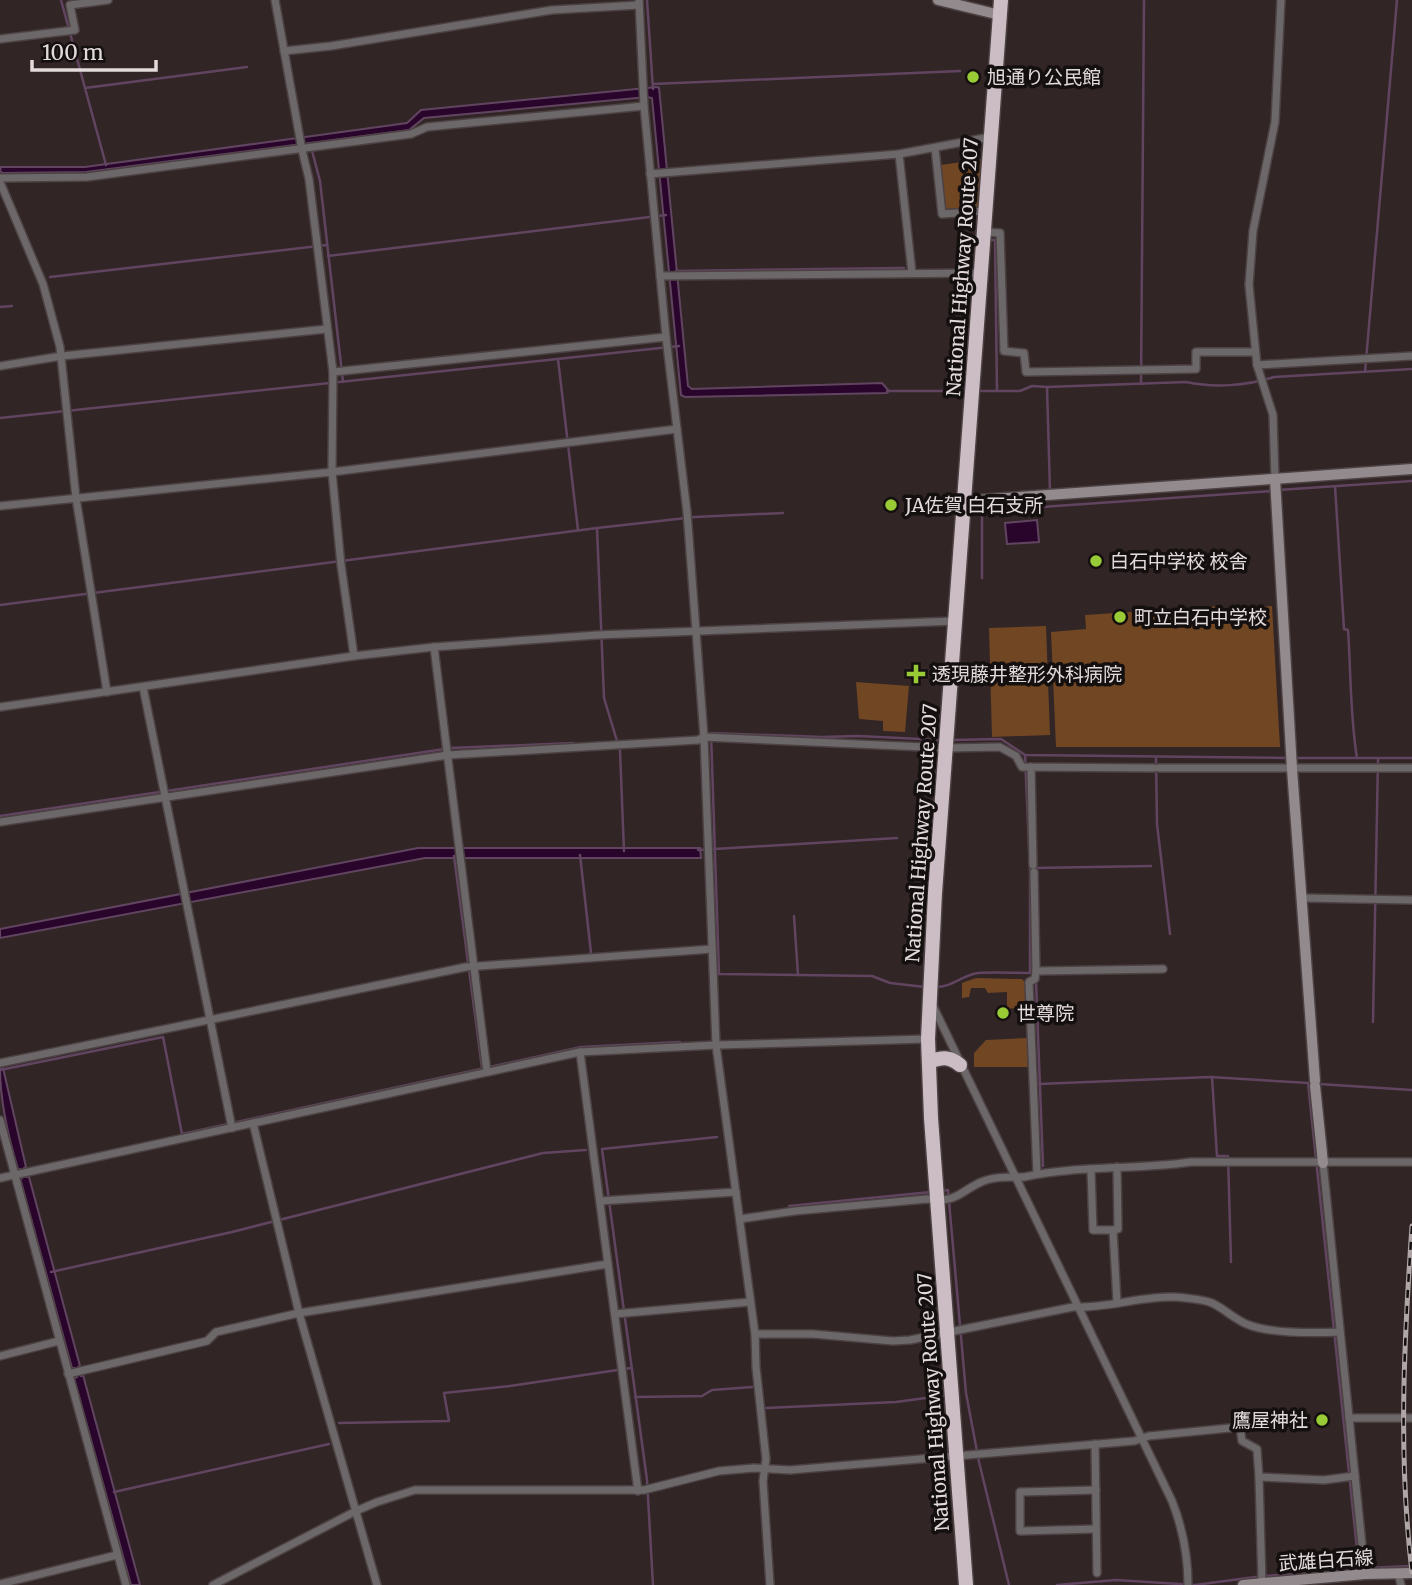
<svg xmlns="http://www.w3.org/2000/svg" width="1412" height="1585" viewBox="0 0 1412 1585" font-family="Merriweather,'Noto Sans JP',serif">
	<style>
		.green { fill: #714623 }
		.water { fill: #29052c; stroke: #614560; stroke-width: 2 }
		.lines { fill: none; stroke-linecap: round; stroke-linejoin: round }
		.stream { stroke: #614560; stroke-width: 2.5 }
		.street-casing { stroke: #4d4243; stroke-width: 10 }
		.secondary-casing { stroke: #4d4243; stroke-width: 13 }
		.highway-casing { stroke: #4d4243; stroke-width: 17 }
		.street { stroke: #6c6769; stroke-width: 7 }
		.secondary { stroke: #938a8e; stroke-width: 10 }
		.highway { stroke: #ccbdc4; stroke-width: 14 }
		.rail-casing { stroke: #b0a6a7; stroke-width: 5 }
		.rail { stroke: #151010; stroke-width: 2.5; stroke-dasharray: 8; stroke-linecap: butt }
		.poi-dot { fill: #98cb36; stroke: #151010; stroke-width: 2.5 }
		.labels { text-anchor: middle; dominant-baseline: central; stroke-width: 7; stroke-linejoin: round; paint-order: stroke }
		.poi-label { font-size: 19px; fill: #e3dadb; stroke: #151010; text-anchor: start }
		.street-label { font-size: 19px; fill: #e3dadb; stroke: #151010 }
	</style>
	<rect width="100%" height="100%" fill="#312526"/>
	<g class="green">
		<polygon points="984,159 980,207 945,209 940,165"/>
		<polygon points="1222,606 1223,610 1272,606 1280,747 1056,747 1051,632 1086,629 1085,615"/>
		<polygon points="1046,626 1050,735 992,737 989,628"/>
		<polygon points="856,682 909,686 905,732 883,731 883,721 859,719"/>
		<polygon points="976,978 1022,979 1026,983 1026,1007 1007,1009 1007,992 988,993 985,988 971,988 969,997 962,998 962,983"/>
		<polygon points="1027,1038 1028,1067 974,1067 974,1053 986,1040"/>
	</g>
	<g class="water">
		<polygon points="657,87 659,88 688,386 692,389 882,383 889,391 887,393 685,397 681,395 652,98 647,97 424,118 409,130 86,172 3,173 0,171 1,167 85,167 407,123 421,110"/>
		<polygon points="1037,520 1039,542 1007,544 1005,523"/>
		<polygon points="418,848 700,848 701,858 425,858 0,938 0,929"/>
		<path d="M0,1068H3L26,1167L24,1168L26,1177H29L80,1366L78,1367L81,1376L83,1375L140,1585H131L74,1378L77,1377L74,1368H72L20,1178H22L20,1169H18C8,1136 0,1103 0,1068Z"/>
	</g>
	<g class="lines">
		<g class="stream">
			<polyline points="61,0 106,165"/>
			<polyline points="647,0 653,89"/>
			<polyline points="653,84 960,71"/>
			<polyline points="85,88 247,67"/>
			<polyline points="311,147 320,181 343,382"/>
			<polyline points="989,240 995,240 997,391"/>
			<polyline points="961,241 979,240"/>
			<polyline points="328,256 666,215"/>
			<polyline points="676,271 904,268"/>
			<polyline points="50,277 327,245"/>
			<polyline points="0,307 12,306"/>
			<polyline points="558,359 578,530"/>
			<polyline points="1365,372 1397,0"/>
			<polyline points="1141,384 1144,0"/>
			<polyline points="887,391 968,391"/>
			<polyline points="978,391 1020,391 1032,386 1047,387"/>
			<polyline points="0,418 679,346"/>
			<path d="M1335,486L1344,629L1348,630C1351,672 1350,716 1357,758"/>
			<polyline points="1278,490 1412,481"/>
			<path d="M1050,492L1047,387L1186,382C1214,388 1246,386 1274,377L1412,369"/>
			<polyline points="597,528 604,698 620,751 624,851"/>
			<polyline points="982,578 982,511 1272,491"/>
			<polyline points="0,605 597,528 695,517 783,513"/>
			<polyline points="951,740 1001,739 1025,755 1290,758"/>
			<polyline points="1156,758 1157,824 1170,934"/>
			<polyline points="1296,758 1412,758"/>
			<polyline points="0,816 451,748 573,743"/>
			<polyline points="698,850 897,838"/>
			<polyline points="580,855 591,953"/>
			<polyline points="454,856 482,1068"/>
			<polyline points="1033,868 1151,866"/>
			<polyline points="794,916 798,975"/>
			<polyline points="1036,982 1043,1166"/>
			<polyline points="925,987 890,983 872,976 719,974 711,733 822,737 858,736 941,740"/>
			<path d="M935,987C951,988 962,975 978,973C995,972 1013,973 1030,973V868L1025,755"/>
			<polyline points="1373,1022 1378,759"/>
			<polyline points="0,1070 163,1037 182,1134 581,1047 680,1042"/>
			<polyline points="1212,1077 1217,1156 1228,1156 1231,1262"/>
			<polyline points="1308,1083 1359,1568"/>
			<polyline points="1039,1084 1210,1077 1309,1083"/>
			<polyline points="1319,1084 1412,1090"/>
			<polyline points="942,1191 948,1190 966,1393 979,1462 1009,1585"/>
			<polyline points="789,1206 931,1192"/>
			<polyline points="51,1272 232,1232 543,1153 586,1150"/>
			<polyline points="635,1397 702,1396 712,1390 752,1387"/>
			<polyline points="766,1408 896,1402 948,1395"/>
			<polyline points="339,1423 449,1421 444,1393 510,1386 631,1368"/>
			<polyline points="114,1492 329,1444"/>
			<polyline points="1366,1568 1412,1566"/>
			<polyline points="653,1585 647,1480 602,1149 717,1137"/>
			<polyline points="1057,1585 1116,1580 1195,1585 1263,1576 1332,1572"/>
		</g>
		<g class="street-casing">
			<g id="street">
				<polyline points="275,0 302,150 309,179 333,372 332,472 341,565 354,656"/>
				<polyline points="639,0 644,106 666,337 687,512 704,737 716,1045 755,1334 756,1367 766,1459 763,1481 770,1585"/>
				<polyline points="0,39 75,30 70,5 108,0"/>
				<polyline points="284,51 331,46 552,10 639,5"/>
				<polyline points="935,148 942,214 985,211"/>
				<polyline points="899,154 912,273"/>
				<polyline points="650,174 899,154 990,137"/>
				<polyline points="0,178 87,177 411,134 427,127 644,106"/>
				<polyline points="0,182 43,284 60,347 76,498 107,692"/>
				<polyline points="984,232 1000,233 1004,351 1024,353 1026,372 1196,369 1196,352 1255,352"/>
				<polyline points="660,276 981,273"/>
				<polyline points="1257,365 1412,356"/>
				<polyline points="0,366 62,356 327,329"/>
				<polyline points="333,372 666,337"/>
				<polyline points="1275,479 1273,415 1257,365 1249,285 1253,231 1275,122 1281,0"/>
				<polyline points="0,506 332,472 677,429"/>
				<polyline points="434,647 487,1072"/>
				<polyline points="143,687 232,1128"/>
				<polyline points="0,707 354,656 434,647 597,635 955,621"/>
				<polyline points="1031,767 1033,865"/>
				<polyline points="1159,768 1412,768"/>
				<polyline points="0,822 448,755 698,740 704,737 946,748 1000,747 1016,756 1022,767 1154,768"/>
				<polyline points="1034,872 1036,971 1035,979 1029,982 1037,1174"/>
				<polyline points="1303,898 1412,900"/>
				<polyline points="1036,971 1163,969"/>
				<path d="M933,1006L1172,1501C1183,1529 1188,1555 1188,1585"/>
				<polyline points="580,1052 638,1491"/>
				<polyline points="0,1063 466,967 712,949"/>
				<polyline points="0,1120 126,1585"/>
				<polyline points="253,1123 299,1313 377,1585"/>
				<polyline points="1323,1163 1365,1574"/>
				<polyline points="1091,1170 1093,1230 1113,1230 1117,1302"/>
				<polyline points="0,1178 580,1052 716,1045 927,1039"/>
				<polyline points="600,1201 736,1192"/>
				<path d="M740,1219L795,1211L927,1199C958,1202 955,1195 979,1183C993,1176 1010,1177 1024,1177C1079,1165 1136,1170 1191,1162H1412"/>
				<polyline points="1113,1230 1118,1229 1117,1167"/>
				<polyline points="615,1314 750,1302"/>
				<path d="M755,1334H813L893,1341L910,1340L1073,1307C1108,1309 1150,1293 1186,1298C1194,1299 1205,1300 1212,1303C1225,1309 1235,1320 1249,1325C1273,1334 1314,1333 1340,1332"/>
				<polyline points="0,1356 59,1341"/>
				<polyline points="68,1374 207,1341 216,1332 299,1313 608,1264"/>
				<polyline points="1349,1418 1412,1418"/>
				<polyline points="1095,1444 1097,1573"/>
				<polyline points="1259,1477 1262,1583"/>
				<polyline points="1096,1490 1020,1492 1020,1531 1096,1529"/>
				<polyline points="1398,1573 1401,1585"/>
				<polyline points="0,1584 117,1555"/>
				<polyline points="213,1585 356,1511 377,1502 415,1490 644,1490 719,1471 754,1468 790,1470 1134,1441 1149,1436 1240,1427 1242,1441 1257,1449 1259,1477 1324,1480 1355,1476"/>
			</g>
		</g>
		<g class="secondary-casing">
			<g id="secondary">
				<polyline points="938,0 1000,15"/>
				<polyline points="1275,479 1292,769 1315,1081"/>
				<polyline points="964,501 1412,469"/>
				<polyline points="1315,1086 1323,1163"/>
				<polyline points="1243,1585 1365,1574 1412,1573"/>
			</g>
		</g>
		<g class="highway-casing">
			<g id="highway">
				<path d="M929,1062C942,1057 949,1056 960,1065"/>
				<polyline points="966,1585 931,1118 928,1039 935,893 1001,0"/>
			</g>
		</g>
		<use href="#street" class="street"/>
		<use href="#secondary" class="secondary"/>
		<use href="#highway" class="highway"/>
		<g class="rail-casing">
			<path id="rail" d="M1412,1226C1404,1341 1398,1457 1412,1572"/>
		</g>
		<use href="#rail" class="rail"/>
	</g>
	<g class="poi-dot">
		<circle cx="973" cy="77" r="7"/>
		<circle cx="891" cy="505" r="7"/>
		<circle cx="1096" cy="561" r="7"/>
		<circle cx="1120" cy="617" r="7"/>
		<path d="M912.5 663.5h7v7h7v7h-7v7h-7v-7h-7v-7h7z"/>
		<circle cx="1003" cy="1013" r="7"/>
		<circle cx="1322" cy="1420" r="7"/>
	</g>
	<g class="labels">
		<g class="poi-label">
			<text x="987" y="77">旭通り公民館</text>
			<text x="905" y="505">JA佐賀 白石支所</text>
			<text x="1110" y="561">白石中学校 校舎</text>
			<text x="1134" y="617">町立白石中学校</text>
			<text x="932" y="674">透現藤井整形外科病院</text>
			<text x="1017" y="1013">世尊院</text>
			<text x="1308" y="1420" text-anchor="end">鷹屋神社</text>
		</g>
		<g class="street-label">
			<text transform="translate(962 267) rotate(-86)">National Highway Route 207</text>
			<text transform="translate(921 833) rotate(-86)">National Highway Route 207</text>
			<text transform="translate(933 1402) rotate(-94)">National Highway Route 207</text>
			<text transform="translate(1326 1560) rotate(-4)">武雄白石線</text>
		</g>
	</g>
	<path d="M32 60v10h124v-10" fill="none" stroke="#e3dadb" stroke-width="3.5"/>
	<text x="42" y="60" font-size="21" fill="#e3dadb" stroke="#151010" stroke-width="5" paint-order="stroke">100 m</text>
</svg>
